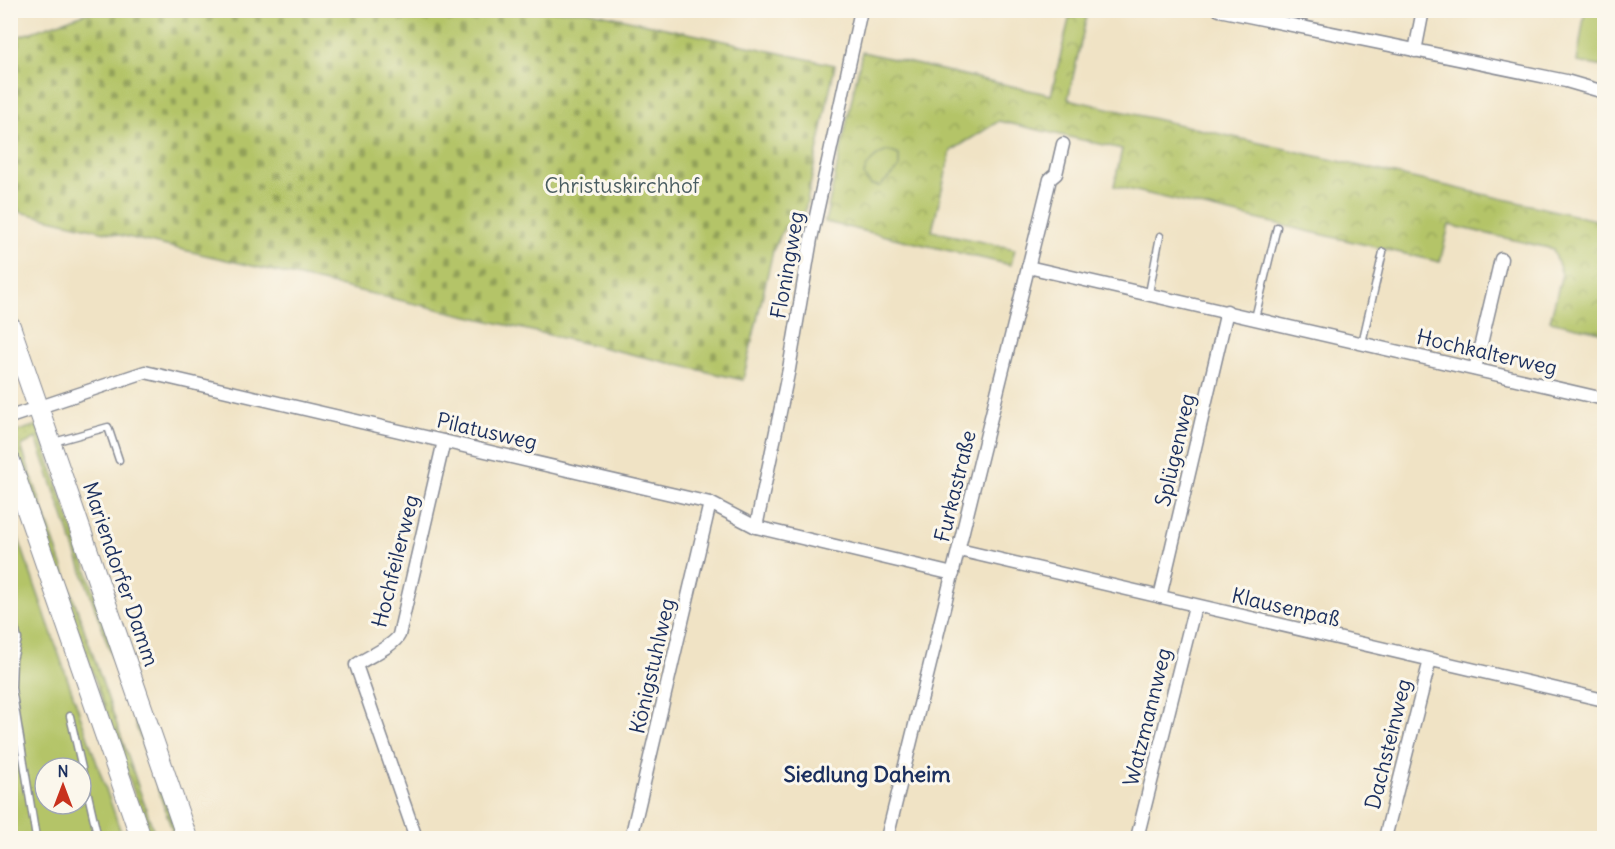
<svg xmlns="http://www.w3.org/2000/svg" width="1615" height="849" viewBox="0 0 1615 849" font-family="Delius,sans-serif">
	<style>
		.grass { fill: url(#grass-dots); stroke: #687a62; stroke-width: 1.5 }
		.cemetery { fill: url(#cemetery-stones); stroke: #687a62; stroke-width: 1.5 }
		.park { fill: url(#park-crowns); stroke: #687a62; stroke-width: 1.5 }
		.pitch { fill: #b4c467; stroke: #687a62; stroke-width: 1.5; fill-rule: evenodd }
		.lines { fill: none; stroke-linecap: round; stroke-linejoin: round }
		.lane-casing { stroke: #868992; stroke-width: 9 }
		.street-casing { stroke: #868992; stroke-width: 15 }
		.primary-casing { stroke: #868992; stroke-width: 22 }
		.lane { stroke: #fff; stroke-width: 6 }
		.street { stroke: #fff; stroke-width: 12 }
		.primary { stroke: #fff; stroke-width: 20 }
		.labels { text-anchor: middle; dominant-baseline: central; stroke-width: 6; stroke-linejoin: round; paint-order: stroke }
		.park-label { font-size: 21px; fill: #495c61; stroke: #fbf7ec }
		.street-label { font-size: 21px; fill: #1b2f5e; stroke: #fbf7ec }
		.neighbourhood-label { font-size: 22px; font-weight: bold; fill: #1b2f5e; stroke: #fbf7ec }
	</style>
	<defs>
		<pattern id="grass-dots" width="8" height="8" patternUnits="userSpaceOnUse" patternTransform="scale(1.5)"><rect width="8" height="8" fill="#b4c467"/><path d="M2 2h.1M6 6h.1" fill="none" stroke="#92a058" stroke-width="1.8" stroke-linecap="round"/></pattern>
		<pattern id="cemetery-stones" width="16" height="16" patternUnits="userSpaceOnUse" patternTransform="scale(1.5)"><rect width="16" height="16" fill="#b4c467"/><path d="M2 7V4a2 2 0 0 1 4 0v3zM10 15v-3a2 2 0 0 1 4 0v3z" fill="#92a058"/></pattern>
		<pattern id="park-crowns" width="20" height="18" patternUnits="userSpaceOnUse" patternTransform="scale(1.5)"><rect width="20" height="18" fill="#b4c467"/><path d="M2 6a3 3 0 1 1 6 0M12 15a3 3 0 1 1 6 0" fill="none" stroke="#92a058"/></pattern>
	</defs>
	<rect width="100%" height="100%" fill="#fbf7ec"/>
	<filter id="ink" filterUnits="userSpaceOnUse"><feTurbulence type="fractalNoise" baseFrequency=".0167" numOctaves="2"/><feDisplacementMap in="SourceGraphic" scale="12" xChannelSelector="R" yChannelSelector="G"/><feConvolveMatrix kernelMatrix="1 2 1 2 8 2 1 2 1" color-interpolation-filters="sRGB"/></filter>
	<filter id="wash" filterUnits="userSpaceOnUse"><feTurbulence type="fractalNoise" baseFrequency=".008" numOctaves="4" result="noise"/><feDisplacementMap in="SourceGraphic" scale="24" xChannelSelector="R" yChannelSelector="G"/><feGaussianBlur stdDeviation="1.35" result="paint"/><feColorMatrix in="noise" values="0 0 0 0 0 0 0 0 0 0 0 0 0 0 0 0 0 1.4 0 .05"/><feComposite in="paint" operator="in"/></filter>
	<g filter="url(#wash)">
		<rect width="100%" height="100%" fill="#f0e3c5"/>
		<polygon class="grass" points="37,425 179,838 175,838 36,438 21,446 156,838 150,838 10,434"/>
		<polygon class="cemetery" points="93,11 587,11 835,65 801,230 785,226 773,251 743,380 11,210 11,39"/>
		<polygon class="park" points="1071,11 1088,11 1068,99 1604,222 1604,333 1550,321 1562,274 1553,249 1449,225 1440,262 1114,186 1122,149 999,121 951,151 932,231 1015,249 1011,265 825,222 862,52 1051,95"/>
		<g class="pitch">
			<polygon points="1585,11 1604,11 1604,67 1577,62"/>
			<path d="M889,151L899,155V168L880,186L871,185L864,176C865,164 878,153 889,151Z"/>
			<path d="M10,514L123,838H11ZM45,768H81V804H45Z"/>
		</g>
	</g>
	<g filter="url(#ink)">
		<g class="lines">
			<g class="lane-casing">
				<g id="lane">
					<polyline points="1149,293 1160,236"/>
					<polyline points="1255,318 1277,227"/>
					<polyline points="1362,343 1383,252"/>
					<polyline points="54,442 108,427 119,460"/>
					<polyline points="10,608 18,639 13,660 12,688 36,838"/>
					<polyline points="70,716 98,838"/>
				</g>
			</g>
			<g class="street-casing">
				<g id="street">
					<polyline points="1219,10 1566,81 1604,92"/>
					<polyline points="1415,51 1423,10"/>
					<polyline points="1028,267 1604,399"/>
					<polyline points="1475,369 1501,259"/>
					<polyline points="10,417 145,372 710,503 756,527 953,574"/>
					<polyline points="756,527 789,369 811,239 861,10"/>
					<polyline points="959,550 1604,700"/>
					<polyline points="1160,597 1227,311"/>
					<path d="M416,838L356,665C367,657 394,646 399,635L444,441"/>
					<polyline points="631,838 710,503"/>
					<polyline points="887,838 1050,179 1056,174 1063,144"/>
					<polyline points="1137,838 1195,606"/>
					<polyline points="1385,838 1430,660"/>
				</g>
			</g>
			<g class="primary-casing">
				<g id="primary">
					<polyline points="10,326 187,838"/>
					<polyline points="10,461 141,838"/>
				</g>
			</g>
			<use href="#lane" class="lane"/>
			<use href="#street" class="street"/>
			<use href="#primary" class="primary"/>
		</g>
	</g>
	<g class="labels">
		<g class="park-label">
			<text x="622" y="185">Christuskirchhof</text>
		</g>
		<g class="street-label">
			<text transform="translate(787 265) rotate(-80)">Floningweg</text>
			<text transform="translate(1487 352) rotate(13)">Hochkalterweg</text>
			<text transform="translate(487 431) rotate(13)">Pilatusweg</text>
			<text transform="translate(1175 450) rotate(-77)">Splügenweg</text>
			<text transform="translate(955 486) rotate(-76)">Furkastraße</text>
			<text transform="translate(395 561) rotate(-76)">Hochfeilerweg</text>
			<text transform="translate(121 574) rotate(71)">Mariendorfer Damm</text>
			<text transform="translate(1286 607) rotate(13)">Klausenpaß</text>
			<text transform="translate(652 666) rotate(-77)">Königstuhlweg</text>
			<text transform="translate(1147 717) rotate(-76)">Watzmannweg</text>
			<text transform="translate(1388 744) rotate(-76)">Dachsteinweg</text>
		</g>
		<g class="neighbourhood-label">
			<text x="867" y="774">Siedlung Daheim</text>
		</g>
	</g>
	<rect width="1615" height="849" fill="none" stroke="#fbf7ec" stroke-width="36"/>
	<g transform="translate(63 786)"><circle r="28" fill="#fbf7ec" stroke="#a1a7b3" stroke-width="1.5"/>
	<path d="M0-4.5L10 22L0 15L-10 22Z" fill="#c8321e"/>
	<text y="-9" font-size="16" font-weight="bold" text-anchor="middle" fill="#1b2f5e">N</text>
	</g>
</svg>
